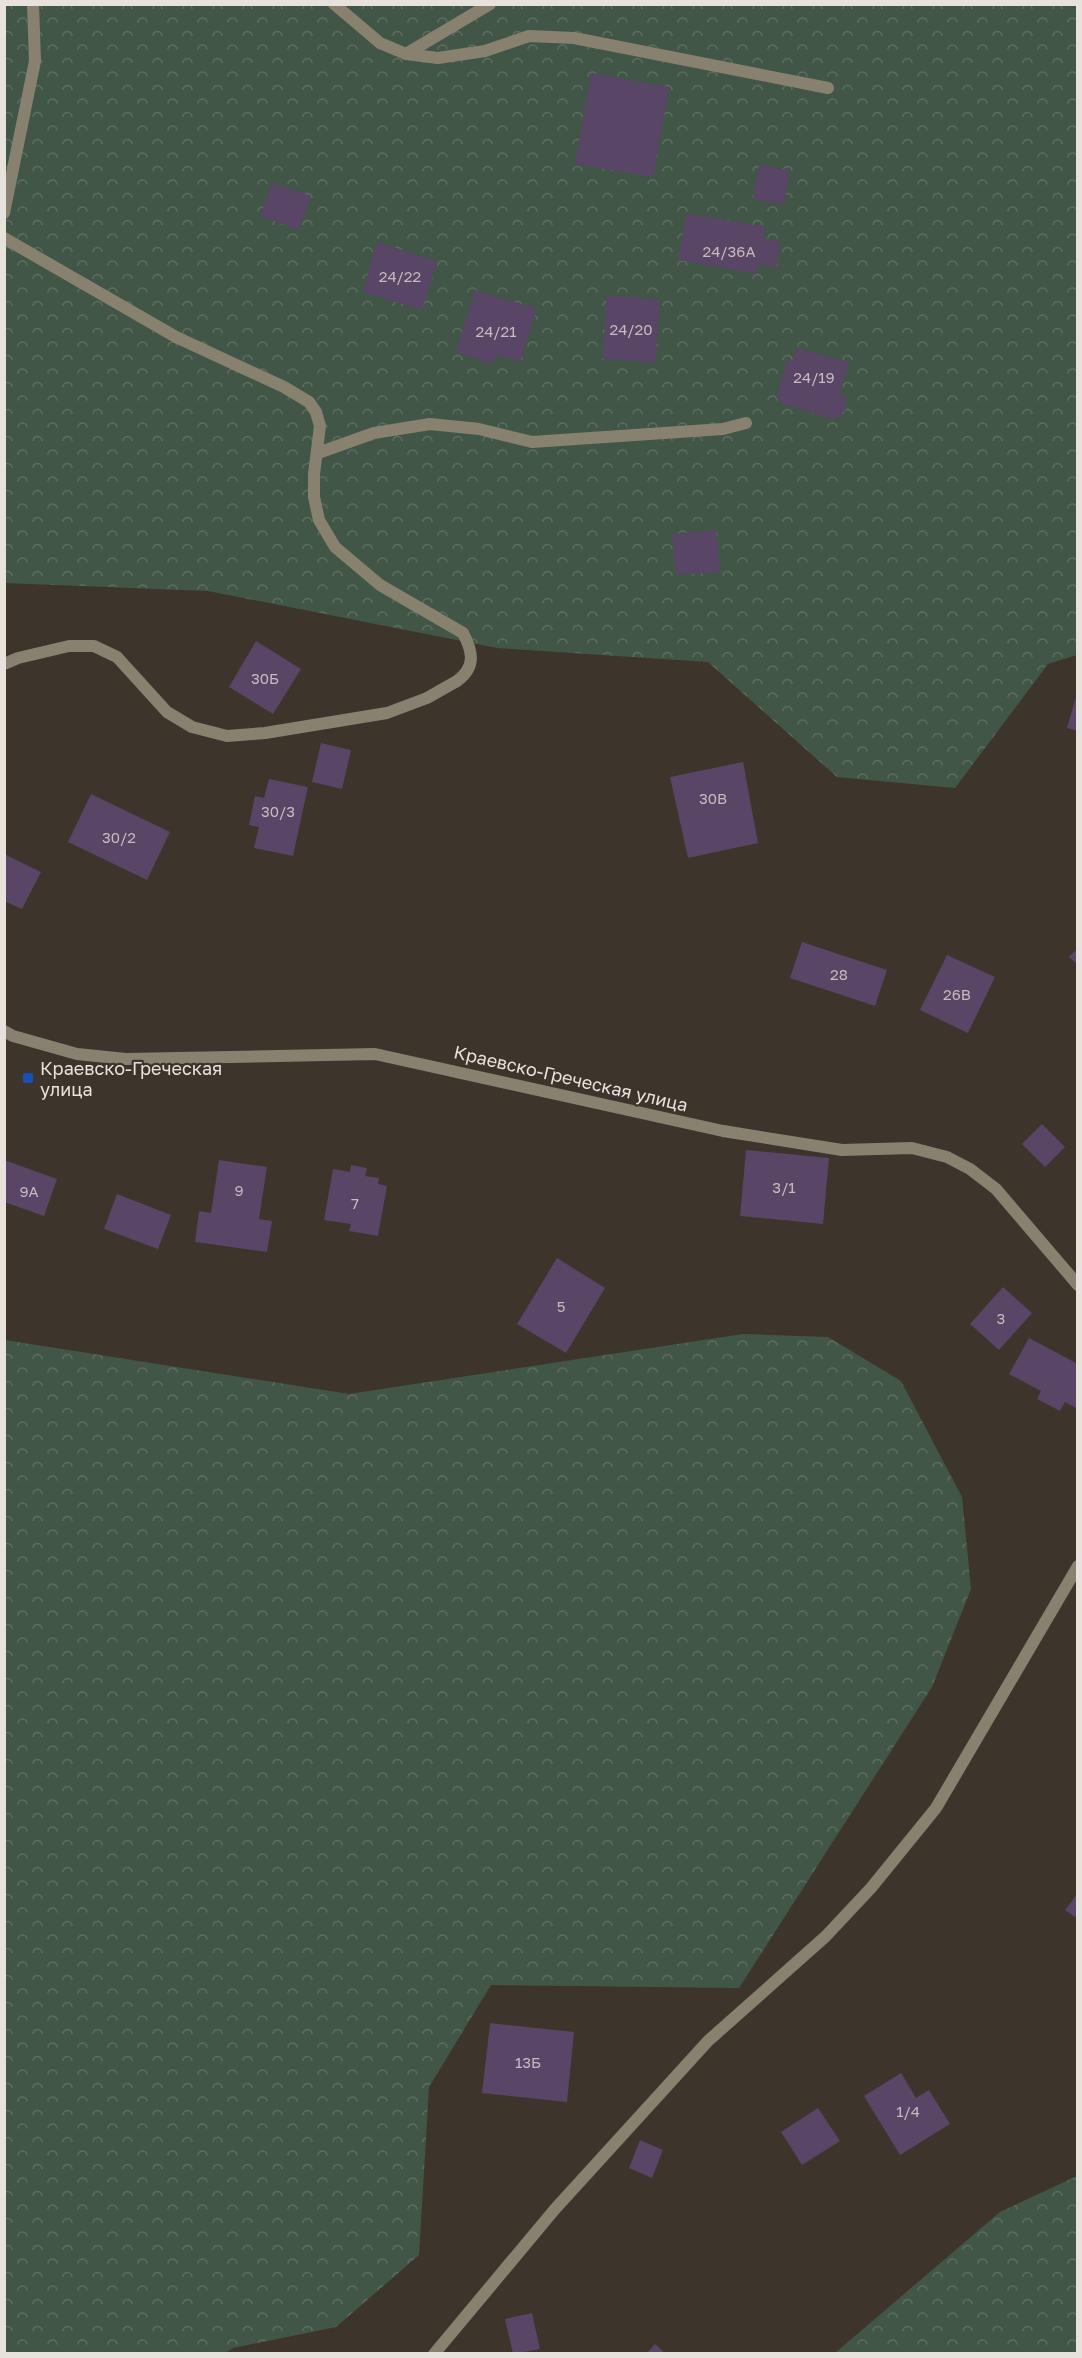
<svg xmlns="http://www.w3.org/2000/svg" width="1082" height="2358" viewBox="0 0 1082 2358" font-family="'Golos Text',sans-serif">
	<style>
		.forest { fill: url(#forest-crowns) }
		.building { fill: #594565 }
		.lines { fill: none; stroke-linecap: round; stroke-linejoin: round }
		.service { stroke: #888170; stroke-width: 12 }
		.minor { stroke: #888170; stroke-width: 12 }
		.transit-dot { fill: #1a4fb4; stroke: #3d342c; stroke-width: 2 }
		.labels { text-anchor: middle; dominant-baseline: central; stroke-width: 4.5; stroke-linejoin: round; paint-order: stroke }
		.number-label { font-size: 15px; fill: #c4bbbf }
		.poi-label { font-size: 18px; fill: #e8e2dd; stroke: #3d342c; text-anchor: start }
		.street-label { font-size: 18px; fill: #e8e2dd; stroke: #3d342c }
	</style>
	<defs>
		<pattern id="forest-crowns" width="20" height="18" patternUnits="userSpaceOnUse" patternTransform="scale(1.5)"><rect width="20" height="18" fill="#425647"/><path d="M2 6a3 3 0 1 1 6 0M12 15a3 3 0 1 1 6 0" fill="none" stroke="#5d6e61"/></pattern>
	</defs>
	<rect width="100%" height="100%" fill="#3d342c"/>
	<g class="forest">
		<polygon points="5,5 1077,5 1077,655 1048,664 955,788 837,777 708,662 497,648 208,591 5,583"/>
		<polygon points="743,1334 828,1337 901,1381 962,1497 971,1589 932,1687 739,1988 491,1985 429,2087 419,2255 336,2327 233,2348 225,2353 5,2353 5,1340 349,1394"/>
		<polygon points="1077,2176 1077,2353 835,2353 1000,2212"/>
	</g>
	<g class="building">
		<polygon points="591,73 669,87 653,177 575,164"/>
		<polygon points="759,165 790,170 784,204 753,199"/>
		<polygon points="272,183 311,196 299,230 260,216"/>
		<polygon points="686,213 765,227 764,238 781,242 776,268 759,264 757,274 678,260"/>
		<polygon points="377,242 437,261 422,310 363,292"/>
		<polygon points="475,290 537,309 520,362 497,355 493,364 456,352"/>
		<polygon points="607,295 660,300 655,363 602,359"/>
		<polygon points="797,348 849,363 840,391 846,399 846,409 840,416 832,419 780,403 781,400 776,398 788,359 793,360"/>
		<polygon points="716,530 720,572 676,575 672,534"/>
		<polygon points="256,641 301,669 273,714 229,687"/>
		<polygon points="1077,693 1078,693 1078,731 1067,728"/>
		<polygon points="321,743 351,750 342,789 312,782"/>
		<polygon points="743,762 758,843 688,858 670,777"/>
		<polygon points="269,779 308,787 293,856 254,848 259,827 249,825 255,796 264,798"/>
		<polygon points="91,794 170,832 147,880 68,842"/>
		<polygon points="4,854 41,872 22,909 4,901"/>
		<polygon points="802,942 887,970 875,1006 790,978"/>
		<polygon points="1078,948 1078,965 1069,957"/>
		<polygon points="947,955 995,977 968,1033 920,1010"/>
		<polygon points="1042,1124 1065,1147 1045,1167 1022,1144"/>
		<polygon points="746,1150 829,1158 823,1224 740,1216"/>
		<polygon points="4,1160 57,1179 44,1216 4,1202"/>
		<polygon points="219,1160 267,1167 259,1219 272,1221 267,1252 195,1242 199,1211 211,1213"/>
		<polygon points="351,1165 367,1168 365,1176 379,1178 378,1184 387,1186 378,1236 349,1231 351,1224 324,1220 333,1169 350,1172"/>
		<polygon points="117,1194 171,1215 158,1249 104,1229"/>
		<polygon points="557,1258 605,1288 566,1353 517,1324"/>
		<polygon points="1003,1287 1032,1313 999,1350 970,1324"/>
		<polygon points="1029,1338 1078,1364 1078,1409 1065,1402 1060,1411 1037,1399 1041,1391 1009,1374"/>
		<polygon points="1078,1893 1078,1919 1065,1910"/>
		<polygon points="490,2023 574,2032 567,2102 482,2093"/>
		<polygon points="901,2073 916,2098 929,2090 950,2124 900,2155 864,2096"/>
		<polygon points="818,2108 840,2141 802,2165 781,2132"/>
		<polygon points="640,2140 663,2150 652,2178 629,2168"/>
		<polygon points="532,2313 540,2349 513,2354 505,2319"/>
		<polygon points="655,2344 666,2354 646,2354"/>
	</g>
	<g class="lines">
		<g class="service">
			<polyline points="334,4 380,43 406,54 438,58 485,51 529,36 574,38 828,88"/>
			<polyline points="406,54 490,4"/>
			<polyline points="4,213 35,61 33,4"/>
			<path d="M4,238L176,337L284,387L309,402L316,412L320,426L314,474V497L319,520L335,547L380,585L463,633C473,652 476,667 457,681"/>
			<polyline points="318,453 374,433 430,424 479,429 532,442 723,429 746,423"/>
		</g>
		<g class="minor">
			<polyline points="4,664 18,658 69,646 94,646 117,657 167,712 192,727 227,736 265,733 387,713 427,698 457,681"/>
			<polyline points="4,1031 13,1036 77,1054 126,1059 375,1054 723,1131 842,1150 912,1148 947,1157 970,1169 996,1189 1078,1285"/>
			<polyline points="434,2354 555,2209 708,2041 826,1936 871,1888 936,1808 1078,1566"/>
		</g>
	</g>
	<rect class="transit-dot" x="22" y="1072" width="12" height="12" rx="3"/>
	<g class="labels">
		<g class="number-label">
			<text x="729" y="251">24/36А</text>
			<text x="400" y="276">24/22</text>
			<text x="631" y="329">24/20</text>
			<text x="496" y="331">24/21</text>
			<text x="814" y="377">24/19</text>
			<text x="265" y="678">30Б</text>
			<text x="713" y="798">30В</text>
			<text x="278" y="811">30/3</text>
			<text x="119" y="837">30/2</text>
			<text x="839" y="974">28</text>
			<text x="957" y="994">26В</text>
			<text x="784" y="1187">3/1</text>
			<text x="239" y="1190">9</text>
			<text x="29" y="1191">9А</text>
			<text x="355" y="1203">7</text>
			<text x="561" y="1306">5</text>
			<text x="1001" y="1318">3</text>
			<text x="528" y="2062">13Б</text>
			<text x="908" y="2111">1/4</text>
		</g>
		<g class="poi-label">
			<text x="40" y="1068">Краевско-Греческая<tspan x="40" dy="21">улица</tspan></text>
		</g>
		<g class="street-label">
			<text transform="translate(571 1078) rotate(13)">Краевско-Греческая улица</text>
		</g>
	</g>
	<rect width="1082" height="2358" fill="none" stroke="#e8e2dd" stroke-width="12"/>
</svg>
